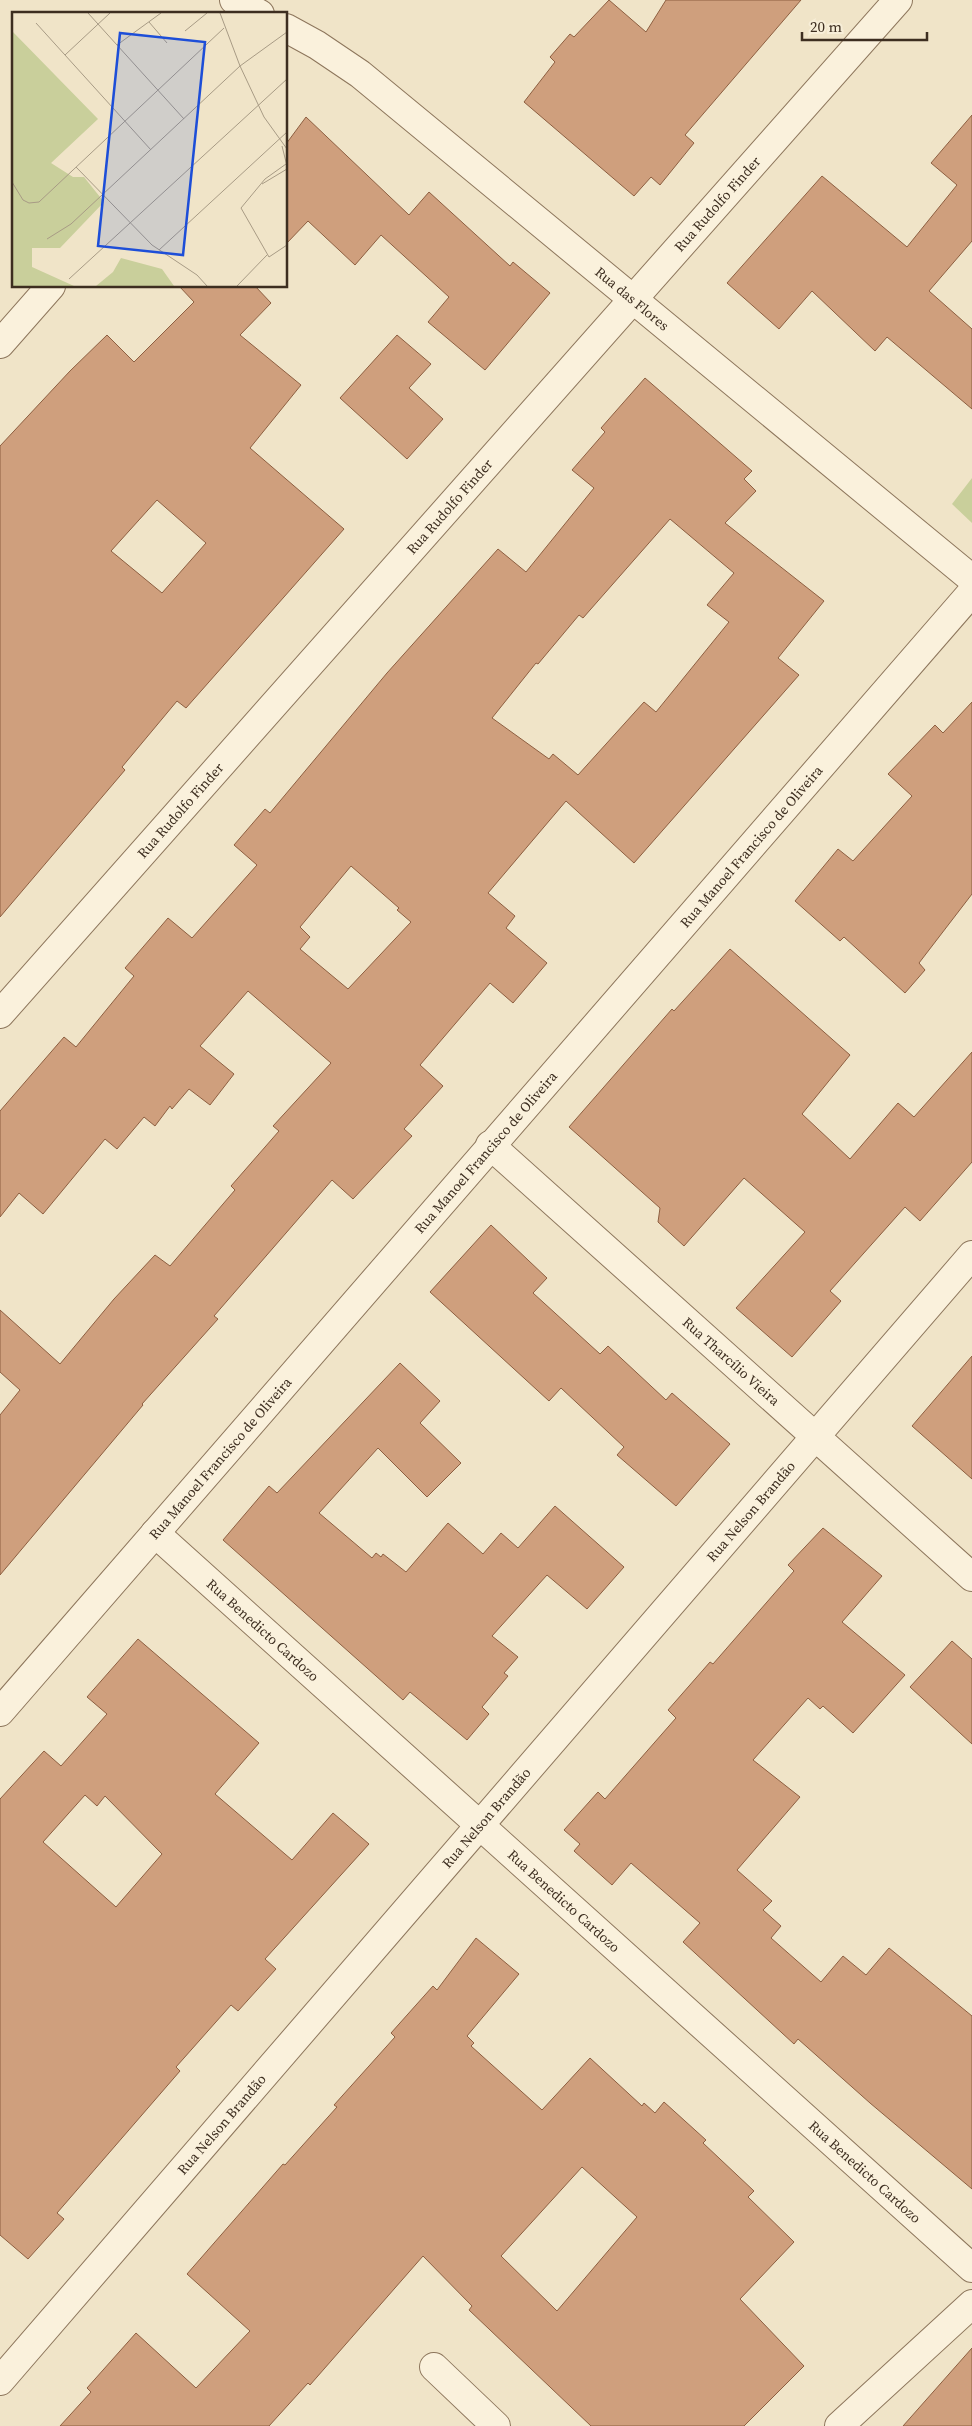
<svg xmlns="http://www.w3.org/2000/svg" width="972" height="2426" viewBox="0 0 972 2426" font-family="'Source Serif 4',serif">
	<style>
		.green { fill: #c9cf9b }
		.building { fill: #cf9f7d; stroke: #8d5f41; fill-rule: evenodd }
		.lines { fill: none; stroke-linecap: round; stroke-linejoin: round }
		.minor-casing { stroke: #8d765c; stroke-width: 30 }
		.minor { stroke: #faf1dc; stroke-width: 28 }
		.labels { text-anchor: middle; dominant-baseline: central; stroke-width: 4; stroke-linejoin: round; paint-order: stroke }
		.street-label { font-size: 14px; fill: #3d2e20; stroke: #f7eed8 }
		.inset-road { fill: none; stroke: #a89b85; stroke-width: 1 }
		.view { fill: #1d4ed8; fill-opacity: 0.15; stroke: #1d4ed8; stroke-width: 2.5 }
		.inset-edge { fill: none; stroke: #3d2e20; stroke-width: 2.5 }
	</style>
	<rect width="100%" height="100%" fill="#f0e4c8"/>
	<polygon class="green" points="972,478 972,523 952,504"/>
	<g class="building">
		<polygon points="609,0 646,32 666,0 801,0 685,135 694,143 660,185 651,177 634,196 524,102 555,62 550,57 570,34 574,37"/>
		<polygon points="972,115 972,241 929,291 972,329 972,409 887,337 875,351 812,291 779,329 727,283 822,176 907,247 957,185 931,163"/>
		<polygon points="306,117 409,215 429,192 510,266 513,262 550,293 485,370 428,322 449,297 381,235 355,265 308,221 286,244 286,144"/>
		<path d="M179,286H255L271,303L240,335L301,385L250,448L344,529L186,708L177,701L122,767L125,770L0,917V446L70,371L107,335L134,362L194,302ZM157,500L206,543L162,593L111,551Z"/>
		<polygon points="397,335 431,364 409,388 443,419 407,459 340,398"/>
		<path d="M645,378L752,471L744,479L756,491L725,523L824,601L778,658L799,675L634,863L566,801L488,893L515,916L506,928L547,963L513,1003L490,983L420,1065L443,1086L404,1129L412,1136L353,1199L332,1180L214,1316L218,1319L142,1404L143,1405L0,1575V1415L20,1390L0,1372V1310L60,1364L114,1299L155,1255L170,1266L235,1190L231,1186L279,1131L273,1126L331,1063L248,991L200,1046L234,1074L210,1105L189,1089L172,1109L170,1106L155,1126L144,1117L117,1149L105,1139L43,1214L19,1193L0,1217V1111L64,1037L76,1047L134,976L125,968L168,918L192,938L257,865L234,845L265,809L270,813L387,673L498,549L526,572L594,488L572,470L605,432L601,428ZM670,519L734,573L707,605L729,622L656,712L644,702L578,775L553,754L549,759L492,718L536,663L538,664L579,615L583,618ZM351,866L399,908L397,910L411,922L348,989L300,949L310,937L300,927Z"/>
		<polygon points="972,702 972,894 919,963 925,970 905,993 844,937 840,941 795,901 838,849 853,861 912,796 888,774 935,725 943,733"/>
		<polygon points="730,949 850,1055 802,1114 850,1159 898,1103 914,1117 972,1052 972,1162 920,1221 905,1207 830,1291 841,1301 792,1357 736,1308 805,1232 744,1178 684,1246 658,1222 660,1208 569,1127 672,1009 674,1011"/>
		<polygon points="491,1225 547,1278 533,1293 600,1354 608,1346 666,1400 672,1393 730,1444 676,1506 617,1455 624,1447 561,1388 549,1401 430,1292"/>
		<polygon points="972,1356 972,1479 912,1426"/>
		<polygon points="400,1363 440,1401 420,1423 461,1463 427,1497 378,1448 319,1513 372,1558 376,1553 381,1557 383,1554 406,1572 448,1523 483,1554 501,1533 518,1548 555,1506 624,1567 587,1609 547,1575 492,1636 518,1657 504,1673 508,1676 482,1707 489,1714 467,1740 410,1692 403,1700 223,1540 269,1486 277,1493"/>
		<polygon points="823,1528 882,1576 842,1622 905,1675 853,1733 823,1706 820,1709 808,1698 753,1760 800,1797 737,1870 772,1901 763,1910 781,1926 771,1938 821,1982 843,1956 866,1975 889,1948 972,2016 972,2189 870,2103 798,2039 794,2044 683,1942 700,1923 631,1863 612,1885 574,1851 580,1844 564,1830 598,1792 605,1799 676,1718 668,1710 710,1662 713,1664 794,1571 788,1565"/>
		<path d="M138,1639L259,1743L215,1794L292,1860L333,1813L369,1844L265,1959L276,1969L238,2011L231,2005L176,2067L180,2071L57,2213L64,2219L28,2259L0,2235V1799L44,1751L61,1766L107,1714L87,1697ZM85,1795L97,1806L105,1796L162,1854L116,1907L43,1842Z"/>
		<polygon points="952,1641 972,1659 972,1744 910,1687"/>
		<path d="M476,1938L519,1974L467,2036L474,2043L471,2046L542,2110L590,2058L642,2106L644,2103L655,2113L664,2102L706,2140L703,2143L754,2191L748,2197L794,2242L740,2299L804,2366L744,2426H591L469,2310L472,2306L423,2256L310,2385L308,2383L269,2426H60L91,2392L87,2388L136,2333L196,2388L250,2331L187,2274L283,2164L285,2165L337,2107L334,2105L395,2037L391,2033L433,1986L437,1990ZM582,2167L637,2217L557,2311L501,2256Z"/>
		<polygon points="972,2348 972,2426 903,2426"/>
	</g>
	<g class="lines">
		<g class="minor-casing">
			<g id="minor">
				<polyline points="234,0 260,14"/>
				<path id="s1" d="M286,28L317,45L360,74L972,579"/>
				<polyline points="0,344 51,286"/>
				<path id="s2" d="M0,1014L898,0"/>
				<path id="s3" d="M490,1145L972,1577"/>
				<path id="s4" d="M155,1533L972,2268"/>
				<path id="s5" d="M0,1712L972,592"/>
				<polyline points="434,2367 496,2426"/>
				<path id="s6" d="M0,2381L972,1255"/>
				<polyline points="839,2426 972,2304"/>
			</g>
		</g>
		<use href="#minor" class="minor"/>
	</g>
	<g class="labels">
		<g class="street-label">
			<text stroke="none"><textPath href="#s2" startOffset="1082">Rua Rudolfo Finder</textPath></text>
			<text stroke="none"><textPath href="#s1" startOffset="440">Rua das Flores</textPath></text>
			<text stroke="none"><textPath href="#s2" startOffset="678">Rua Rudolfo Finder</textPath></text>
			<text stroke="none"><textPath href="#s2" startOffset="272">Rua Rudolfo Finder</textPath></text>
			<text stroke="none"><textPath href="#s5" startOffset="1146">Rua Manoel Francisco de Oliveira</textPath></text>
			<text stroke="none"><textPath href="#s5" startOffset="741">Rua Manoel Francisco de Oliveira</textPath></text>
			<text stroke="none"><textPath href="#s3" startOffset="324">Rua Tharcílio Vieira</textPath></text>
			<text stroke="none"><textPath href="#s5" startOffset="336">Rua Manoel Francisco de Oliveira</textPath></text>
			<text stroke="none"><textPath href="#s6" startOffset="1149">Rua Nelson Brandão</textPath></text>
			<text stroke="none"><textPath href="#s4" startOffset="145">Rua Benedicto Cardozo</textPath></text>
			<text stroke="none"><textPath href="#s6" startOffset="744">Rua Nelson Brandão</textPath></text>
			<text stroke="none"><textPath href="#s4" startOffset="550">Rua Benedicto Cardozo</textPath></text>
			<text stroke="none"><textPath href="#s6" startOffset="339">Rua Nelson Brandão</textPath></text>
			<text stroke="none"><textPath href="#s4" startOffset="955">Rua Benedicto Cardozo</textPath></text>
		</g>
	</g>
	<g transform="translate(12 12)">
		<rect width="275" height="275" fill="#f0e4c8"/>
		<path d="M0,19L86,107L39,151L61,165H72L92,190L48,236H20V255L62,274H0ZM109,246L150,257L162,274H84L101,260Z" fill="#c9cf9b"/>
		<path class="inset-road" d="M76,1L172,107M208,1L228,54L252,105L275,137M137,10L155,31M24,11L139,138M173,19L195,1M105,33L149,1M53,43L98,1M270,134L275,154M274,152L253,167L229,196L257,245L275,233M64,155L140,233L185,263L195,274M0,170L11,188L17,191L27,190L212,16M250,172L275,157M35,227L59,212L228,54L275,20M147,238L275,120M57,267L275,67M225,274L255,243"/>
		<path class="view" d="M108,21L193,30L171,243L86,234Z"/>
		<rect width="275" height="275" class="inset-edge"/>
	</g>
	<path d="M802 32v8h125v-8" fill="none" stroke="#3d2e20" stroke-width="2.5"/>
	<text x="810" y="32" font-size="15" fill="#3d2e20" stroke="#f7eed8" stroke-width="4" paint-order="stroke">20 m</text>
</svg>
